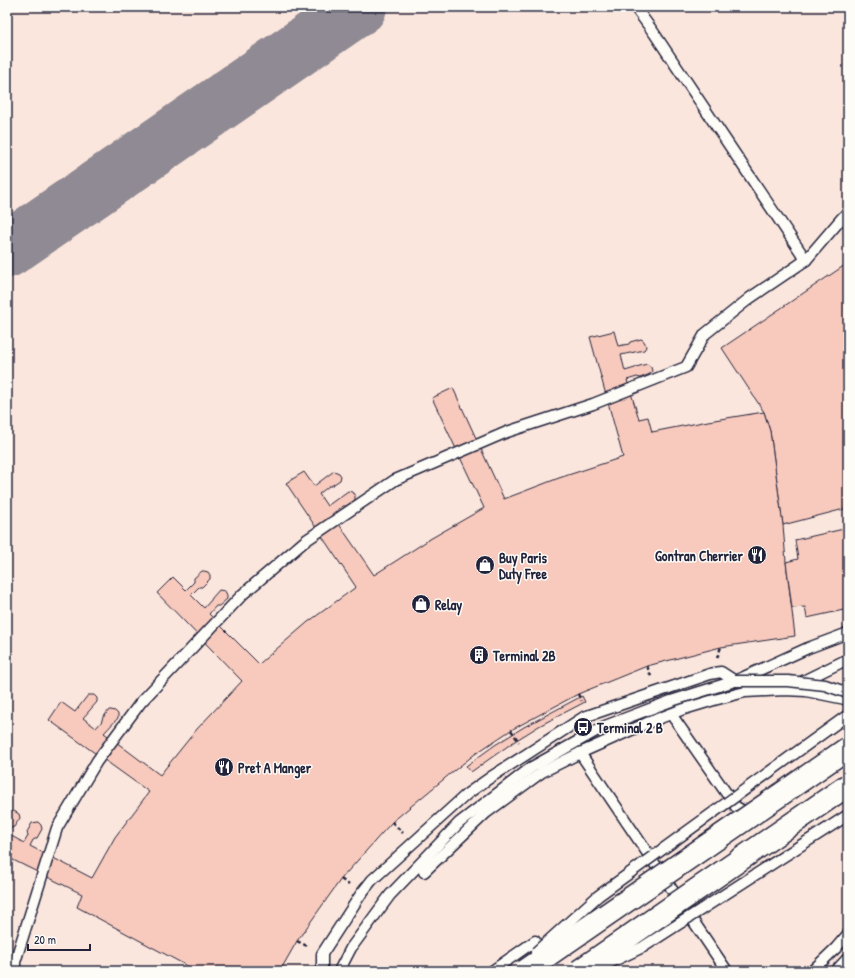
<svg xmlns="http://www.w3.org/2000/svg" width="855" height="978" viewBox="0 0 855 978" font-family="'Patrick Hand',sans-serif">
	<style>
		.built { fill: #fbe6dd }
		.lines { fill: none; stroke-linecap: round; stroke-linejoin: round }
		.taxiway { stroke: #8f8a93; stroke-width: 56 }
		.building { fill: #f8cabd; stroke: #22223b }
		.lane-casing { stroke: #22223b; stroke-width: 13 }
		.path { stroke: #22223b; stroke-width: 2.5; stroke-dasharray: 4 3; stroke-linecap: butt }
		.lane { stroke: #fdfcf7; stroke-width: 10 }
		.lane-bridge-casing { stroke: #22223b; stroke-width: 13; stroke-linecap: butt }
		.secondary-bridge-casing { stroke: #22223b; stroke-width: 25; stroke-linecap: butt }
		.lane-bridge { stroke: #fdfcf7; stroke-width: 10 }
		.secondary-bridge { stroke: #fdfcf7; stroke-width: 22 }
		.labels { text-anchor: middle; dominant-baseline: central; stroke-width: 3; stroke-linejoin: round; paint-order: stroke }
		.poi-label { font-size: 14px; font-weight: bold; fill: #22223b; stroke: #fdfcf7; text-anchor: start }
	</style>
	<rect width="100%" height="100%" fill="#fcf2eb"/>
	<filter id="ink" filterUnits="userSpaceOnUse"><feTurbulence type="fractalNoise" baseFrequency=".025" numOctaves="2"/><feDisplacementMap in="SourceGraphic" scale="8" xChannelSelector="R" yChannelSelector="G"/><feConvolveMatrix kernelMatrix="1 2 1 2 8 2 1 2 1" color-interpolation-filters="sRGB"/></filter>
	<g filter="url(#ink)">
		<rect class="built" x="7" y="7" width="841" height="964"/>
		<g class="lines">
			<polyline class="taxiway" points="7,250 359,7"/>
		</g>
		<g class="building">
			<polygon points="848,263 848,508 783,525 770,431 764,412 722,348"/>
			<polygon points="614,331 618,346 629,344 630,342 641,339 643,340 645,343 646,347 644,350 621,355 625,371 635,368 636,367 647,364 651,367 652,371 650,374 640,378 637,377 627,380 639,419 648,417 652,432 708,421 764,412 770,431 783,525 786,562 795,636 721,647 647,666 578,694 511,730 475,754 450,774 392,822 341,879 297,941 280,971 188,971 191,968 77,907 82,894 7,857 7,817 10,812 14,811 19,814 20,818 14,827 11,828 8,834 24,843 28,836 27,832 32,823 38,822 41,825 42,829 37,838 33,840 30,846 92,878 115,837 149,792 49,720 61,702 75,712 88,695 94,695 97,698 97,702 83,718 96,728 102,721 102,719 109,710 111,710 115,711 118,714 118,718 104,733 160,775 197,729 242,681 157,593 173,577 186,590 194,582 194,578 202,571 204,571 208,572 210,575 210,579 202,587 199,587 191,595 204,608 211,600 212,598 219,590 225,591 227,595 227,599 219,606 216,606 209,614 259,664 308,622 356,587 286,483 304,472 314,486 334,471 339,473 341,476 340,480 331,486 329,486 319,494 327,506 348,491 352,492 355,494 355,500 346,506 343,506 332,514 374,575 430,539 484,508 432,398 453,388 504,499 559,478 623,457 590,337"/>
			<polygon points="848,528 848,609 807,618 805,607 792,608 786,562 798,559 795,540"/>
			<polygon points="582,696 585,702 539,726 515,741 471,772 466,766 495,745 524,727"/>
		</g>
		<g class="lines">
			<g class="lane-casing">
				<g id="lane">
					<polyline points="635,7 654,33 806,260"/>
					<polyline points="797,684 848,659"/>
					<polyline points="671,714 736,807 743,811 754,811"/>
					<polyline points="580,753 727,971"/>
					<polyline points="424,872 486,813 542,772 580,753 647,723 681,710 714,700 745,692 784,690 806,691 845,699 848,701"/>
					<polyline points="15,971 15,962 57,828 97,761 141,702 243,594 305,541 395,480 507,432 593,404 686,367 705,334 750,298 806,260 842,218 848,212"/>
					<polyline points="322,971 322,954 361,894 372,880 467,794 491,777 527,754 584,717 710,674 721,672 735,681"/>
					<polyline points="339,971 351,948 390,895 459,823 532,767 605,726 671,701 735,681 808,648 848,633"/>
					<polyline points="492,971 535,941"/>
					<polyline points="812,971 836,948 848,934"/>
					<polyline points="836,971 848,958"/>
				</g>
			</g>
			<g class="path">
				<polyline points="717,658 721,647"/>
				<polyline points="647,666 652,679"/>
				<polyline points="578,694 581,701"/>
				<polyline points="511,730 519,742"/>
				<polyline points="392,822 403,833"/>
				<polyline points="341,879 349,885"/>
				<polyline points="297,941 309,947"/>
			</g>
			<use href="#lane" class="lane"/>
			<g class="lane-bridge-casing">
				<g id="lane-bridge">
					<polyline points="735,681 788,681 825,685 848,693"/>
					<polyline points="536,952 598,896 848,715"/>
					<polyline points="601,967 643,947 848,815"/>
				</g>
			</g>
			<g class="secondary-bridge-casing">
				<g id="secondary-bridge">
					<polyline points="525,971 848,748"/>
					<polyline points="579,971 848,785"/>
				</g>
			</g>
			<use href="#lane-bridge" class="lane-bridge"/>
			<use href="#secondary-bridge" class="secondary-bridge"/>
		</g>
	</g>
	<defs>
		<g id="restaurant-disc" transform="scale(1)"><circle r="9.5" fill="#22223b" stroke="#fdfcf7"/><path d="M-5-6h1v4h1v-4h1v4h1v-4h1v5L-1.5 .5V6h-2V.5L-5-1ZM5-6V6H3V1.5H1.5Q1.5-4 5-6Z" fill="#fff"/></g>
		<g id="shop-disc" transform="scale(1)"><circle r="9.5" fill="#22223b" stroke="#fdfcf7"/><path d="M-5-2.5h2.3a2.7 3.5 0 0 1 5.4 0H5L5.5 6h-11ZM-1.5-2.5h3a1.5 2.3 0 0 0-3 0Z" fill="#fff"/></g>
		<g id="building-disc" transform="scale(1)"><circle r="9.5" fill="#22223b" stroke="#fdfcf7"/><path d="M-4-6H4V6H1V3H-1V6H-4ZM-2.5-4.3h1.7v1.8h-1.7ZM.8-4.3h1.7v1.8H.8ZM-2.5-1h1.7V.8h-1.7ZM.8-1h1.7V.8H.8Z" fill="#fff"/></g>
		<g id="bus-disc" transform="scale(1)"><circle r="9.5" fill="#22223b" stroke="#fdfcf7"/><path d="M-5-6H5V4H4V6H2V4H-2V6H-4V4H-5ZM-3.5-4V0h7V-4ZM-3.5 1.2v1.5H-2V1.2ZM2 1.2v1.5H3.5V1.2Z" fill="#fff"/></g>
	</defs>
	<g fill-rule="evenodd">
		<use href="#restaurant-disc" x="757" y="555"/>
		<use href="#shop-disc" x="485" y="565"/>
		<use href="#shop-disc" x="421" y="604"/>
		<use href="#building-disc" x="479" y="655"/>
		<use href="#bus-disc" x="583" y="727"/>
		<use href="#restaurant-disc" x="224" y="767"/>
	</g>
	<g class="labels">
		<g class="poi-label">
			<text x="743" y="555" text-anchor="end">Gontran Cherrier</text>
			<text x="499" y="557">Buy Paris<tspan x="499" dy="16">Duty Free</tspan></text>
			<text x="435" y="604">Relay</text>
			<text x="493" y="655">Terminal 2B</text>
			<text x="597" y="727">Terminal 2 B</text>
			<text x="238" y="767">Pret A Manger</text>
		</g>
	</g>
	<rect width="855" height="978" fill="none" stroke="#fdfcf7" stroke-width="24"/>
	<rect x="12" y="12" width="831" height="954" fill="none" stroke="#22223b" stroke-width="1.5" filter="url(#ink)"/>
	<path d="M28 944v6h62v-6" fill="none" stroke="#22223b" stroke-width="2"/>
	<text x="34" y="944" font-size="12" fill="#22223b" stroke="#fdfcf7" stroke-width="3" paint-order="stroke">20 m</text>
</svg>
